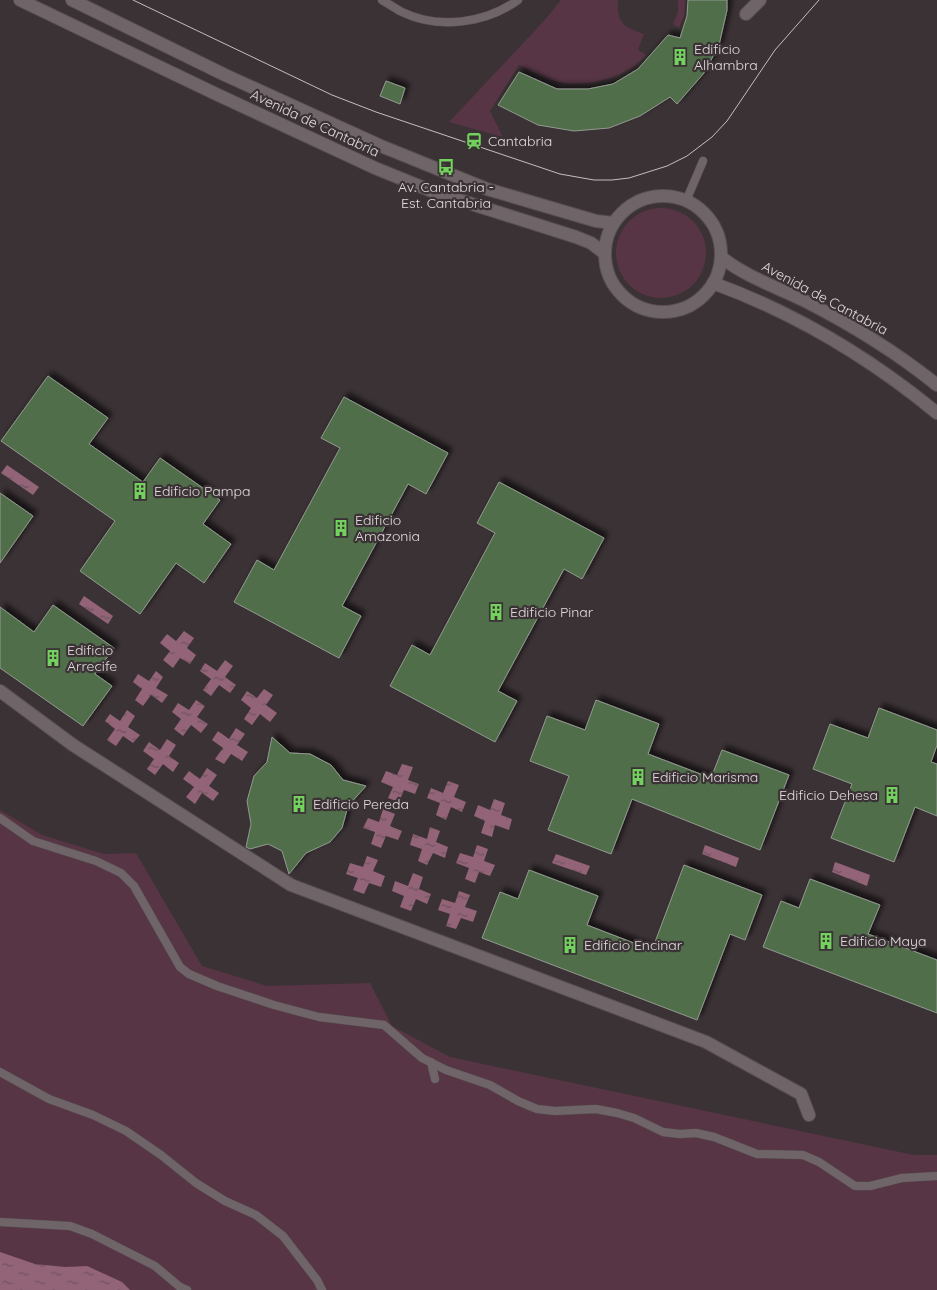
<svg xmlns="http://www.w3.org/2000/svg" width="937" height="1290" viewBox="0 0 937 1290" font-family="Quicksand,sans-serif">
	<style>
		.green { fill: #573544 }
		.water { fill: url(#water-ripples) }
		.building { fill: #4f6e49; stroke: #939a91; filter: url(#shadow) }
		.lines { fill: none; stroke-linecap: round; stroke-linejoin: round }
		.lane-casing { stroke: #574f52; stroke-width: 9 }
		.street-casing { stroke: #574f52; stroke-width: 14 }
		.lane { stroke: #6f6568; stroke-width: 8 }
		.street { stroke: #6f6568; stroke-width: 12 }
		.tram { stroke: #c4bec0; stroke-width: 1 }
		.labels { text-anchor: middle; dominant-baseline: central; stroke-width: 4.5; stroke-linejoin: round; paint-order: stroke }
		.poi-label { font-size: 14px; fill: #e0dadc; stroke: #3b3235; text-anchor: start }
		.street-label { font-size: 14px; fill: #e0dadc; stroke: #3b3235 }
	</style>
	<defs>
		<pattern id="water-ripples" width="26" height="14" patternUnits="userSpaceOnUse" patternTransform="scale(1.25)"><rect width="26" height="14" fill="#936377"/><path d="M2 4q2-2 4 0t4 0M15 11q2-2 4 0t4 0" fill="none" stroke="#6f545f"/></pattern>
		<filter id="shadow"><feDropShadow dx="4.5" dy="-4.5" stdDeviation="2.5" flood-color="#0009"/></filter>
	</defs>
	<rect width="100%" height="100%" fill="#3b3235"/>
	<g class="green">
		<path d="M561,0H618C617,23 623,27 644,34L638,50L646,55C627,77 594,86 565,83C549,81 534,72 519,65L490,111L503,137L449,122L543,22Z"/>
		<polygon points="678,0 685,0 684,16 679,28 673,24 678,12"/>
		<circle cx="661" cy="253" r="45"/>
		<polygon points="0,810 42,835 104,854 136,853 202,966 267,986 370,983 392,1026 450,1057 914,1155 937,1155 937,1290 0,1290"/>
	</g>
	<g class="water">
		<polygon points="7,465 39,487 33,495 1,473"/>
		<polygon points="84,596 113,616 108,624 79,604"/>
		<polygon points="184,631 194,638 187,648 196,655 190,664 180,658 173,668 163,660 170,651 160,643 167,634 176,641"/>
		<polygon points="225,660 233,666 225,677 236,685 230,693 219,685 211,696 203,690 211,679 200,671 205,663 217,671"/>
		<polygon points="156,671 163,677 156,688 168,695 162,703 151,695 143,706 135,700 142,689 133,682 138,674 149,681"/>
		<polygon points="264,689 273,695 266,705 277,713 270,722 260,714 252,725 244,719 251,708 241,700 247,691 257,698"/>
		<polygon points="196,700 205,706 197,717 208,724 201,733 191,725 183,736 174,729 181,719 172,712 178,703 189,710"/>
		<polygon points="127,710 135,716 128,727 140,735 133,743 123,736 116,746 107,740 115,729 105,721 110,714 120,721"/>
		<polygon points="236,728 245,734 237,745 248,752 242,761 231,754 224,764 215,759 223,748 212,740 218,731 229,739"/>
		<polygon points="167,739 176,745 169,756 179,763 173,772 163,764 155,775 147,769 154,759 143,751 149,742 160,750"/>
		<polygon points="402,764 413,767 408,780 419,784 415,794 404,790 399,802 388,798 393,787 381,782 386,771 397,775"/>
		<polygon points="207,768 217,775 209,786 219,793 213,801 202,793 195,804 186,797 194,787 183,779 189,771 200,779"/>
		<polygon points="448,781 459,785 454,797 466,802 462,812 451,807 446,820 436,815 440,803 427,798 431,788 443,793"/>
		<polygon points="494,799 505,803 501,815 512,819 509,830 495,825 492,837 481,833 485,821 474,816 478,805 490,810"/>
		<polygon points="383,809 395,814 390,826 402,831 398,840 386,836 381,848 371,844 375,832 363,828 368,818 379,822"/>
		<polygon points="430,827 440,831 436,842 448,847 445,858 433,853 427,865 418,861 422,849 410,845 413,834 427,839"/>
		<polygon points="477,845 488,849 484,861 495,865 490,876 479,872 475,883 465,879 469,868 456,863 460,853 473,857"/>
		<polygon points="705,845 739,858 736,867 702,854"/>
		<polygon points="556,854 590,866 586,875 552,863"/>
		<polygon points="367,856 378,860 373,871 385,876 381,887 369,883 364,894 353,890 358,878 346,874 350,863 363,867"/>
		<polygon points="835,862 870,875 867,886 832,872"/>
		<polygon points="413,873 423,877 419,889 431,894 427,904 416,899 411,911 400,907 404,896 392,891 395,881 408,886"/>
		<polygon points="459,891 470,895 465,907 477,911 473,922 461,918 456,929 446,926 450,914 438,910 442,899 455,903"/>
		<polygon points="0,1252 35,1264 65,1267 87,1266 122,1282 130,1290 0,1290"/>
	</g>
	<g class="building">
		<polygon points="688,0 727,0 727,10 719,45 704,73 677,104 670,97 640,116 609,128 574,131 538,125 498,105 519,72 557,89 588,89 613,84 638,69 668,35 680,38 687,16"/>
		<polygon points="386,81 405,88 400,104 380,96"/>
		<polygon points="48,376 108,418 89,444 143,482 160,458 220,500 203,524 231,544 204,583 176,563 140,614 80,571 115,521 1,441"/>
		<polygon points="344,397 448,453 426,494 408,484 342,606 361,616 339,658 234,602 257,560 274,570 340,448 321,438"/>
		<polygon points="499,482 604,538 582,579 564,569 498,691 517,701 495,742 390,686 412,645 430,655 495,533 477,523"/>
		<polygon points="0,493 33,516 0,563"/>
		<polygon points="53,605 114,648 95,674 112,686 83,726 0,668 0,607 34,632"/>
		<polygon points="596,700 659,724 648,754 711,778 722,750 789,775 760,850 632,799 611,854 548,830 569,776 530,761 547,716 585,730"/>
		<polygon points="879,708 937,730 937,745 931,762 937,764 937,816 915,807 894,862 831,838 852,784 813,769 830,724 868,738"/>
		<polygon points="272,737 290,753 310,754 331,765 343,780 366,786 348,806 342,828 330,842 306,853 289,874 282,851 268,844 250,849 246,847 251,824 247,801 254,776 267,762"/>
		<polygon points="684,865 762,895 745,940 730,934 697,1020 482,938 500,892 518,899 529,870 598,896 587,925 652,950"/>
		<polygon points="810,879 880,905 868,934 937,960 937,1013 763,947 781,901 799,908"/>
	</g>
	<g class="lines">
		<g class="lane-casing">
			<g id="lane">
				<path d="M382,0C389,4 396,9 402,12C439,30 486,23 518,0"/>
				<polyline points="686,201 703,161"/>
				<polyline points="0,818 33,841 96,861 121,873 134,886 180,967 189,974 217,986 274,1005 319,1017 384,1025 422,1058 446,1070 490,1085 518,1101 537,1109 555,1111 596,1109 617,1113 634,1118 663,1132 680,1134 696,1133 714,1137 757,1154 803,1155 819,1162 855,1186 870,1186 902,1178 937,1176"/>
				<polyline points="431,1062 435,1079"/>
				<polyline points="0,1072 49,1099 93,1115 126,1131 161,1155 196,1183 225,1201 256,1215 283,1236 317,1280 322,1290"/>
				<polyline points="0,1222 70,1226 92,1234 155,1266 180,1287 187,1290"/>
			</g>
		</g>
		<g class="street-casing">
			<g id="street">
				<polyline points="20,0 216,94 375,168 434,192 576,237 591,243 604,253"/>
				<polyline points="72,0 225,75 381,146 487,189 596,221 613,223"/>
				<polyline points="746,14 760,0"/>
				<circle cx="663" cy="254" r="58"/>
				<path d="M721,257C746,277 777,287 805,301C852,325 896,352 937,385"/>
				<path d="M713,283C795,313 870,358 937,413"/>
				<polyline points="0,691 73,745 291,885 706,1042 801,1094 809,1115"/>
			</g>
		</g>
		<use href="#lane" class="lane"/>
		<use href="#street" class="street"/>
		<polyline class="tram" points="133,0 332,95 376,112 560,174 594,180 612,180 629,178 667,166 687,156 712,137 727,121 775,50 819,0"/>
	</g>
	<defs>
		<g id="building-bare" transform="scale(1.35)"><path d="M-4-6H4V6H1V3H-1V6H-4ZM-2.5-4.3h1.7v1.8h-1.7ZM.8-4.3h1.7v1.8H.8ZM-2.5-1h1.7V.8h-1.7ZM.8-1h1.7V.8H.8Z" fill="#72d25d" stroke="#3b3235" stroke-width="2.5" paint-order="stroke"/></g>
		<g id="station-bare" transform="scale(1.35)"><path d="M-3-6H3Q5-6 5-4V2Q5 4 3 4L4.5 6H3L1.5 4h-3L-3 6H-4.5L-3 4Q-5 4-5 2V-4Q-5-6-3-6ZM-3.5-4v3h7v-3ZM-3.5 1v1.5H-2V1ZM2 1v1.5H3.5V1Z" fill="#72d25d" stroke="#3b3235" stroke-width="2.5" paint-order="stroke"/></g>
		<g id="bus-bare" transform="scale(1.35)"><path d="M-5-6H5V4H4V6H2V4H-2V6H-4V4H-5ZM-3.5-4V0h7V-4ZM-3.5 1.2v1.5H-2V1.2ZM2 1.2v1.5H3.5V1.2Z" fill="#72d25d" stroke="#3b3235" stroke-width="2.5" paint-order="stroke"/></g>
	</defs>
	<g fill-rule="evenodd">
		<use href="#building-bare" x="680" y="57"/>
		<use href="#station-bare" x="474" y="141"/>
		<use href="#bus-bare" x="446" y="167"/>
		<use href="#building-bare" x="140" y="491"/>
		<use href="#building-bare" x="341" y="528"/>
		<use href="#building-bare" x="496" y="612"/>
		<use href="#building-bare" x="53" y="658"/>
		<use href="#building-bare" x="638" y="777"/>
		<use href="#building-bare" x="892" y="795"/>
		<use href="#building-bare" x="299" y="804"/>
		<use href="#building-bare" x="826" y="941"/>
		<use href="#building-bare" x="570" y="945"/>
	</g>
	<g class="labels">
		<g class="poi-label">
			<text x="694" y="49">Edificio<tspan x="694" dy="16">Alhambra</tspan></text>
			<text x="488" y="141">Cantabria</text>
			<text x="446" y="187" text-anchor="middle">Av. Cantabria -<tspan x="446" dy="16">Est. Cantabria</tspan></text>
			<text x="154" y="491">Edificio Pampa</text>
			<text x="355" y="520">Edificio<tspan x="355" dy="16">Amazonia</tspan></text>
			<text x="510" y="612">Edificio Pinar</text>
			<text x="67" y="650">Edificio<tspan x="67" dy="16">Arrecife</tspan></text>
			<text x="652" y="777">Edificio Marisma</text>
			<text x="878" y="795" text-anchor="end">Edificio Dehesa</text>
			<text x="313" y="804">Edificio Pereda</text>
			<text x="840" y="941">Edificio Maya</text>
			<text x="584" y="945">Edificio Encinar</text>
		</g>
		<g class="street-label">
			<text transform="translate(315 123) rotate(25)">Avenida de Cantabria</text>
			<text transform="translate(825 298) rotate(28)">Avenida de Cantabria</text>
		</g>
	</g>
</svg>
